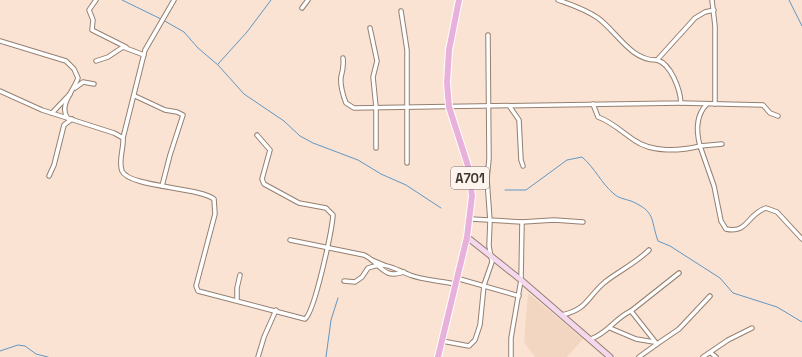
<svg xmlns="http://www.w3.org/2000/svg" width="802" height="357" viewBox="0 0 802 357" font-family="'Space Grotesk',sans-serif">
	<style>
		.built { fill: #f3d6c1 }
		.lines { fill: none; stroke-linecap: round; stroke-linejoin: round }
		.stream { stroke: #5f97c6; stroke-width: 1 }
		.street-casing { stroke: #948071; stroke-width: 5.5 }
		.secondary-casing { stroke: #948071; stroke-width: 7 }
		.primary-casing { stroke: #fff; stroke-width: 8 }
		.street { stroke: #fff; stroke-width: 3.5 }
		.secondary { stroke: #f4d8ed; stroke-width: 5 }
		.primary { stroke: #e8b1db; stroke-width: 6 }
		.labels { text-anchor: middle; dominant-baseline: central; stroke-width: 4; stroke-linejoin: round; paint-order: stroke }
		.shield { fill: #fdf4ed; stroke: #786f68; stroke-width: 1 }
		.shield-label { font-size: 13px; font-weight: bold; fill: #3f362f }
	</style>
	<rect width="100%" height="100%" fill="#fbe3d3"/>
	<polygon class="built" points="528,293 583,339 567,357 535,357 524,342"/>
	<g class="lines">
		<g class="stream">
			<polyline points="122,0 161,19"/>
			<polyline points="789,0 802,26"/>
			<polyline points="163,20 184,32 198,48 218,65 244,94 284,121 300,136 313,143 358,160 381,174 406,185 441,208"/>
			<polyline points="218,64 247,32 271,0"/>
			<path d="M505,190H526L567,160L582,157C595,168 601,183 614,194C618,198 625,199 631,201C656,212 650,218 658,241L670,246L720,278L733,293L777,307L802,322"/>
			<polyline points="0,351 18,345 25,346 36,354 48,357"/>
			<polyline points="326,357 331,320 338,298"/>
		</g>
		<g class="street-casing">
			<g id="street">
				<polyline points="96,0 89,10 93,20 92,30 126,47"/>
				<path d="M558,0C572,5 585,9 598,18C617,32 631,61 657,60L695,18L705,12L714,10"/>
				<polyline points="712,0 715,26 715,104"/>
				<polyline points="302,8 308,0"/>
				<polyline points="401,11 407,50 407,163"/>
				<polyline points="370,28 377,61 373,77 376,107 376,148"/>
				<path d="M0,41L66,61L74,69L78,78C74,90 59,105 67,117"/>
				<path d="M343,58C344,66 343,70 341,77C340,84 343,96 346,103L354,108L681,103C680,89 671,64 657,60"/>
				<polyline points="96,61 108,57 123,47 144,55"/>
				<polyline points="75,88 83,82 94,84"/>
				<path d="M0,91L42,110L114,133L123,138C124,148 118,161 122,171C129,187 198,187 214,199L215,214L196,286L198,291L305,319C315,311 332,230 333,215L326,208L299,203L264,184L262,179L270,150L257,135"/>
				<polyline points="135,96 165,110 177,112 183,115 170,155 162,186"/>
				<polyline points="681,103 763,105 770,113 778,116"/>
				<path d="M593,104L598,117C612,122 622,132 634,140C652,153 680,151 700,146L714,186L721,221L726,229C748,234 747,214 766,208L777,212L802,239"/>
				<path d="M707,104C696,115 696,131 700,146L722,144"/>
				<polyline points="510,107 519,120 521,160 523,166"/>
				<polyline points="52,113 70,94"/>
				<polyline points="123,138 145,50 174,0"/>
				<polyline points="49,176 54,165 64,125 72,119"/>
				<polyline points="471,219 522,222 554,220 583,222"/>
				<path d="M290,240L364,255C380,262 382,280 404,272"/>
				<polyline points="372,260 384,265"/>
				<polyline points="456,278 519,296"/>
				<path d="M344,281L355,282L362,277L368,268C386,261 394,269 410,275C422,280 442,281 455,284"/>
				<polyline points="237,300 237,288 240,275"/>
				<polyline points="631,311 679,273"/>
				<path d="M562,315C588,309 587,297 605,282C619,271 636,263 649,250"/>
				<polyline points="610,328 636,339 654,342"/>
				<path d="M591,339C608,333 615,318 631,311L657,344L679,329L710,296"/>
				<polyline points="442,341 469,346 475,340 480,325 484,285 492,262 489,246 490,221 487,179 489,159 488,35"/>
				<polyline points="711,353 716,357"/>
				<polyline points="258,357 264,337 276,310"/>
				<polyline points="511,357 511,338 521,280 522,222"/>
				<polyline points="639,357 657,344"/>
				<polyline points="703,357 728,340 752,328"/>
			</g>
		</g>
		<g class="secondary-casing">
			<polyline id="secondary" points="467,237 521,280 610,357"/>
		</g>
		<g class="primary-casing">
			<polyline id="primary" points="438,357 467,237 472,196 469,169 449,107 447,83 449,50 459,0"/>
		</g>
		<use href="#street" class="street"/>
		<use href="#secondary" class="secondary"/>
		<use href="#primary" class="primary"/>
	</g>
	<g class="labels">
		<rect class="shield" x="451" y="167" width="38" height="22" rx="3"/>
		<g class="shield-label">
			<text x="470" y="178">A701</text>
		</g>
	</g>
</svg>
